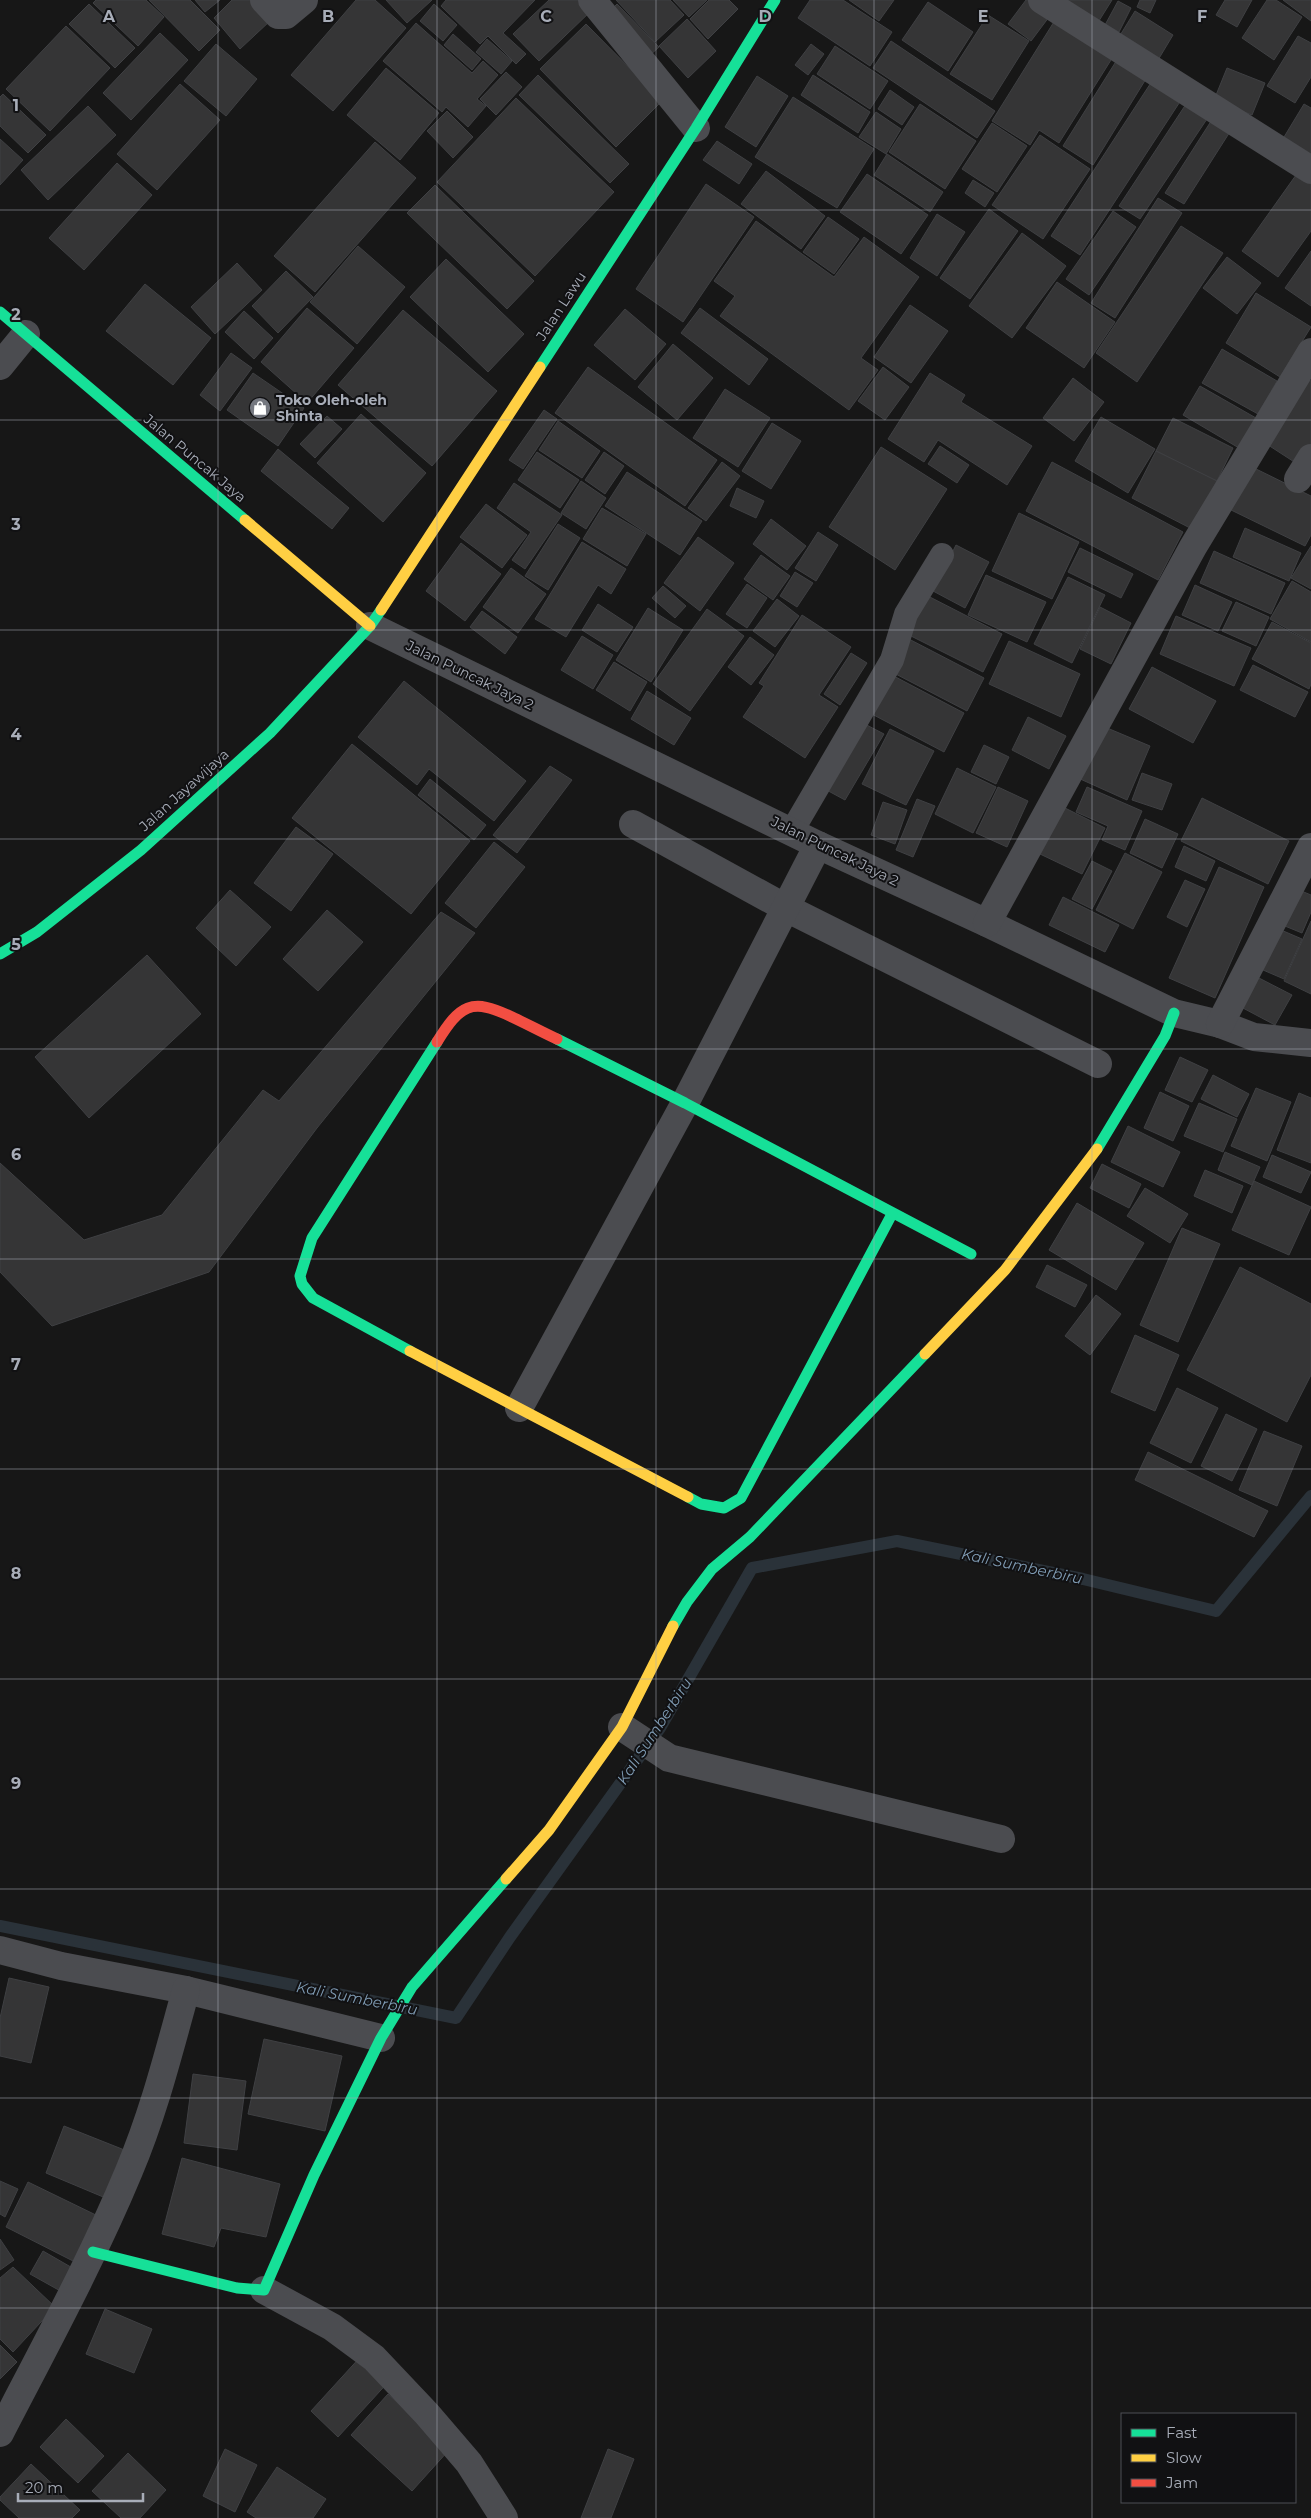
<svg xmlns="http://www.w3.org/2000/svg" width="1311" height="2518" viewBox="0 0 1311 2518" font-family="Montserrat,sans-serif">
	<style>
		.lines { fill: none; stroke-linecap: round; stroke-linejoin: round }
		.stream { stroke: #2a3239; stroke-width: 12 }
		.building { fill: #353536; stroke: #3f4043 }
		.lane { stroke: #4b4c50; stroke-width: 24 }
		.street { stroke: #4b4c50; stroke-width: 28 }
		.fast { stroke: #16e098; stroke-width: 11 }
		.slow { stroke: #ffcf43; stroke-width: 11 }
		.jam { stroke: #f24e42; stroke-width: 11 }
		.grid { fill: none; stroke: #a8adb8; stroke-width: 1; stroke-opacity: 0.55 }
		.labels { text-anchor: middle; dominant-baseline: central; stroke-width: 4; stroke-linejoin: round; paint-order: stroke }
		.street-label { font-size: 14px; fill: #a8adb8; stroke: #111113 }
		.poi-label { font-size: 14px; font-weight: bold; fill: #a8adb8; stroke: #111113; text-anchor: start }
		.water-label { font-size: 15px; font-style: italic; fill: #7f9bb3; stroke: #111113 }
		.grid-label { font-size: 16px; text-anchor: middle; font-weight: bold; fill: #a8adb8; stroke: #111113; stroke-width: 4; stroke-linejoin: round; paint-order: stroke }
	</style>
	<rect width="100%" height="100%" fill="#171717"/>
	<g class="lines">
		<polyline class="stream" points="0,1926 456,2018 510,1937 660,1728 752,1568 897,1541 1083,1579 1216,1611 1311,1496"/>
	</g>
	<g class="building">
		<polygon points="96,0 146,0 164,17 138,46 93,3"/>
		<polygon points="149,0 190,0 220,30 199,51"/>
		<polygon points="195,0 220,0 205,12"/>
		<polygon points="232,0 252,0 270,21 240,49 214,18"/>
		<polygon points="356,0 375,0 406,28 333,111 291,75"/>
		<polygon points="386,0 432,0 407,23"/>
		<polygon points="446,0 535,0 503,33 526,54 516,64 488,36 480,44 441,6"/>
		<polygon points="549,0 582,0 592,10 539,61 513,34"/>
		<polygon points="616,0 670,0 684,15 655,42"/>
		<polygon points="673,0 707,0 689,17"/>
		<polygon points="709,0 729,0 738,9 708,39 690,19"/>
		<polygon points="810,0 843,0 892,32 870,66 798,18"/>
		<polygon points="849,0 894,0 879,21"/>
		<polygon points="1026,0 1035,0 1052,13 1031,41 1008,24"/>
		<polygon points="1066,0 1112,0 1097,24"/>
		<polygon points="1140,0 1156,0 1150,13 1137,7"/>
		<polygon points="1225,0 1252,0 1237,27 1216,15"/>
		<polygon points="1267,0 1276,0 1302,17 1274,60 1242,38"/>
		<polygon points="1283,0 1311,0 1311,21"/>
		<polygon points="1118,1 1131,8 1119,32 1105,25"/>
		<polygon points="928,2 973,32 948,71 902,40"/>
		<polygon points="89,4 135,48 115,68 69,24"/>
		<polygon points="434,4 457,25 443,41 420,21"/>
		<polygon points="617,4 659,47 647,58 606,15"/>
		<polygon points="1135,11 1173,35 1158,60 1119,37"/>
		<polygon points="988,15 1029,41 992,100 950,74"/>
		<polygon points="1057,17 1116,52 1059,143 1039,130 1030,145 992,121"/>
		<polygon points="687,19 716,51 688,78 659,46"/>
		<polygon points="416,23 472,73 483,61 498,75 477,99 486,106 468,127 446,107 442,112 383,61"/>
		<polygon points="586,24 662,101 616,147 540,69"/>
		<polygon points="66,26 110,68 50,131 6,89"/>
		<polygon points="160,33 188,60 131,120 103,93"/>
		<polygon points="453,34 481,59 472,70 444,45"/>
		<polygon points="1298,36 1311,43 1311,77 1295,103 1267,86"/>
		<polygon points="487,39 512,61 501,74 476,52"/>
		<polygon points="891,41 995,111 977,138 873,68"/>
		<polygon points="216,44 257,79 226,116 184,81"/>
		<polygon points="811,44 824,54 808,75 795,65"/>
		<polygon points="835,46 888,81 870,109 817,74"/>
		<polygon points="1120,55 1149,74 1093,165 1063,146"/>
		<polygon points="386,68 439,113 400,160 347,115"/>
		<polygon points="1227,68 1265,83 1252,115 1214,100"/>
		<polygon points="506,72 522,87 496,115 480,99"/>
		<polygon points="538,75 629,164 610,183 519,95"/>
		<polygon points="813,75 870,112 858,133 801,95"/>
		<polygon points="1156,75 1185,94 1080,255 1051,236"/>
		<polygon points="757,76 788,96 756,147 725,127"/>
		<polygon points="180,84 220,120 157,190 117,154"/>
		<polygon points="890,90 914,107 902,125 878,109"/>
		<polygon points="3,94 46,135 28,153 0,126 0,97"/>
		<polygon points="793,97 874,149 837,208 755,157"/>
		<polygon points="516,98 614,192 535,276 437,182"/>
		<polygon points="1190,98 1211,113 1140,219 1119,206"/>
		<polygon points="920,104 976,141 945,189 889,152"/>
		<polygon points="1304,104 1311,108 1311,161 1281,142"/>
		<polygon points="88,106 116,135 48,200 21,170"/>
		<polygon points="447,111 473,137 453,158 427,131"/>
		<polygon points="876,112 901,129 886,154 859,137"/>
		<polygon points="1215,115 1233,127 1184,204 1165,193"/>
		<polygon points="992,123 1027,146 997,192 962,169"/>
		<polygon points="1040,135 1090,169 1043,239 992,205"/>
		<polygon points="0,139 23,160 0,185"/>
		<polygon points="717,141 752,164 739,184 703,160"/>
		<polygon points="375,142 416,178 315,292 274,256"/>
		<polygon points="887,154 943,192 930,212 874,175"/>
		<polygon points="117,163 152,195 84,270 49,238"/>
		<polygon points="1301,168 1311,175 1311,231 1278,277 1242,251"/>
		<polygon points="766,171 825,216 801,249 741,204"/>
		<polygon points="867,174 928,215 901,254 840,212"/>
		<polygon points="973,180 994,193 985,207 965,193"/>
		<polygon points="706,184 754,217 683,322 636,289"/>
		<polygon points="435,185 534,281 507,309 407,213"/>
		<polygon points="1158,198 1182,213 1115,318 1091,303"/>
		<polygon points="989,209 1018,231 970,299 940,278"/>
		<polygon points="1113,211 1136,227 1089,295 1066,279"/>
		<polygon points="937,214 965,232 937,276 910,258"/>
		<polygon points="828,217 859,239 834,274 803,252"/>
		<polygon points="756,221 834,277 864,237 919,277 861,358 878,370 849,410 720,316 735,296 714,281"/>
		<polygon points="1181,226 1223,253 1137,382 1096,353"/>
		<polygon points="1022,233 1066,266 1012,338 969,306"/>
		<polygon points="358,246 405,287 357,344 310,302"/>
		<polygon points="1311,251 1311,306 1285,288"/>
		<polygon points="1227,257 1261,283 1237,314 1203,288"/>
		<polygon points="446,259 524,334 488,372 410,297"/>
		<polygon points="237,263 262,290 215,334 191,307"/>
		<polygon points="286,271 313,297 278,333 252,306"/>
		<polygon points="1057,282 1115,322 1084,368 1026,328"/>
		<polygon points="145,284 211,338 173,385 106,331"/>
		<polygon points="1256,293 1311,327 1280,377 1226,343"/>
		<polygon points="910,305 948,331 911,383 874,357"/>
		<polygon points="307,308 354,348 307,403 261,362"/>
		<polygon points="700,308 768,359 749,385 681,333"/>
		<polygon points="625,309 666,344 635,380 594,345"/>
		<polygon points="403,310 497,391 432,466 338,385"/>
		<polygon points="244,311 273,338 254,359 225,332"/>
		<polygon points="673,344 713,378 677,420 638,387"/>
		<polygon points="1222,349 1277,381 1258,414 1202,383"/>
		<polygon points="231,353 252,368 220,411 200,395"/>
		<polygon points="588,367 717,460 685,506 555,413"/>
		<polygon points="883,367 909,387 885,420 858,401"/>
		<polygon points="253,373 304,408 278,446 227,410"/>
		<polygon points="930,373 965,395 961,402 1032,446 1007,485 938,440 924,462 888,439"/>
		<polygon points="1073,378 1104,402 1074,441 1043,418"/>
		<polygon points="1306,378 1311,381 1311,453 1302,467 1265,443"/>
		<polygon points="1200,386 1256,418 1239,448 1183,415"/>
		<polygon points="725,389 770,418 738,467 693,438"/>
		<polygon points="544,410 557,419 523,469 509,460"/>
		<polygon points="361,414 426,473 383,522 317,463"/>
		<polygon points="327,416 342,429 315,458 300,444"/>
		<polygon points="1101,417 1155,449 1128,493 1075,461"/>
		<polygon points="1173,418 1233,448 1217,481 1156,451"/>
		<polygon points="558,421 600,451 582,478 539,450"/>
		<polygon points="772,423 801,441 771,489 742,471"/>
		<polygon points="940,446 969,465 957,483 928,464"/>
		<polygon points="881,447 947,489 895,570 829,527"/>
		<polygon points="278,449 349,508 332,529 261,471"/>
		<polygon points="1156,451 1217,481 1192,529 1132,498"/>
		<polygon points="537,452 579,480 560,508 518,480"/>
		<polygon points="604,452 624,466 605,494 585,480"/>
		<polygon points="722,462 740,476 706,521 688,508"/>
		<polygon points="1052,462 1183,532 1158,580 1026,511"/>
		<polygon points="1250,466 1311,496 1311,535 1305,546 1229,509"/>
		<polygon points="627,472 702,521 680,555 605,506"/>
		<polygon points="581,481 606,498 586,529 561,513"/>
		<polygon points="514,483 562,515 525,569 512,560 531,532 497,508"/>
		<polygon points="737,488 764,501 756,518 730,506"/>
		<polygon points="486,504 527,535 502,568 460,537"/>
		<polygon points="602,508 646,534 627,566 583,539"/>
		<polygon points="1019,513 1079,542 1052,599 992,571"/>
		<polygon points="771,519 806,546 787,570 753,544"/>
		<polygon points="558,524 580,538 548,590 525,576"/>
		<polygon points="1245,528 1301,553 1289,581 1233,557"/>
		<polygon points="818,532 838,545 816,581 795,568"/>
		<polygon points="698,537 734,563 700,611 664,583"/>
		<polygon points="582,542 626,569 611,594 598,585 566,637 535,619"/>
		<polygon points="461,543 501,574 465,621 426,591"/>
		<polygon points="956,545 989,562 965,608 933,591"/>
		<polygon points="1311,546 1311,589 1291,578"/>
		<polygon points="1080,548 1133,574 1121,598 1068,572"/>
		<polygon points="1214,551 1285,583 1271,614 1200,583"/>
		<polygon points="761,555 790,576 773,600 744,579"/>
		<polygon points="511,568 546,594 518,633 483,607"/>
		<polygon points="795,572 813,583 797,607 780,596"/>
		<polygon points="986,575 1046,602 1027,642 968,615"/>
		<polygon points="1068,577 1105,595 1072,663 1034,644"/>
		<polygon points="1292,581 1311,592 1311,642 1270,619"/>
		<polygon points="747,584 767,598 747,628 726,614"/>
		<polygon points="1195,585 1232,602 1218,631 1182,615"/>
		<polygon points="663,586 686,606 675,618 652,598"/>
		<polygon points="924,594 1002,634 983,672 905,633"/>
		<polygon points="777,599 799,616 775,647 753,631"/>
		<polygon points="1236,602 1269,617 1256,646 1222,631"/>
		<polygon points="598,604 633,627 617,652 582,630"/>
		<polygon points="1100,607 1131,623 1111,664 1080,649"/>
		<polygon points="648,608 683,630 651,682 616,660"/>
		<polygon points="707,609 744,636 690,711 653,684"/>
		<polygon points="482,611 517,637 505,654 470,627"/>
		<polygon points="802,615 851,647 819,695 838,707 805,758 743,717 764,686 759,683"/>
		<polygon points="1176,616 1251,648 1234,686 1160,654"/>
		<polygon points="1272,622 1311,643 1311,684 1309,689 1252,659"/>
		<polygon points="582,636 613,655 593,689 561,670"/>
		<polygon points="750,637 774,655 751,685 728,667"/>
		<polygon points="905,637 984,678 967,711 888,670"/>
		<polygon points="1009,641 1080,674 1061,717 989,684"/>
		<polygon points="851,653 867,663 840,705 824,694"/>
		<polygon points="614,662 647,682 630,711 596,690"/>
		<polygon points="1253,665 1308,692 1295,717 1240,690"/>
		<polygon points="1152,667 1216,701 1193,743 1129,709"/>
		<polygon points="888,673 964,713 944,752 868,712"/>
		<polygon points="404,681 526,781 494,821 429,769 417,785 358,737"/>
		<polygon points="647,691 691,718 674,745 631,719"/>
		<polygon points="1028,717 1066,736 1049,769 1012,750"/>
		<polygon points="859,721 884,734 845,800 821,787"/>
		<polygon points="1100,725 1150,746 1127,800 1078,778"/>
		<polygon points="890,729 934,751 906,805 862,784"/>
		<polygon points="352,744 470,841 411,914 292,818"/>
		<polygon points="984,745 1009,757 996,784 971,772"/>
		<polygon points="550,766 572,780 517,853 493,835"/>
		<polygon points="957,768 996,787 973,833 935,814"/>
		<polygon points="1142,773 1172,784 1162,810 1132,800"/>
		<polygon points="430,779 486,825 474,840 418,795"/>
		<polygon points="998,787 1028,801 1007,847 976,833"/>
		<polygon points="1087,787 1142,811 1125,850 1102,840 1108,826 1076,812"/>
		<polygon points="1202,798 1289,841 1268,884 1181,841"/>
		<polygon points="917,799 935,806 913,857 896,850"/>
		<polygon points="883,802 907,810 895,844 871,835"/>
		<polygon points="1063,807 1105,828 1082,874 1040,854"/>
		<polygon points="1145,819 1178,834 1162,868 1130,853"/>
		<polygon points="296,827 333,854 291,911 254,883"/>
		<polygon points="494,842 525,867 476,928 445,903"/>
		<polygon points="1184,846 1215,861 1206,881 1175,867"/>
		<polygon points="1125,853 1162,872 1133,929 1096,910"/>
		<polygon points="1092,861 1112,871 1092,909 1072,899"/>
		<polygon points="1219,867 1264,887 1215,998 1169,978"/>
		<polygon points="1185,880 1205,889 1187,927 1167,917"/>
		<polygon points="1294,888 1311,895 1311,912 1302,933 1280,924"/>
		<polygon points="230,890 271,927 236,966 196,928"/>
		<polygon points="1063,897 1119,925 1105,952 1049,925"/>
		<polygon points="327,910 363,942 318,991 283,959"/>
		<polygon points="441,912 475,933 317,1128 209,1272 52,1326 0,1272 0,1163 84,1240 162,1215 263,1090 279,1101"/>
		<polygon points="1311,921 1311,994 1284,981"/>
		<polygon points="1274,927 1302,939 1284,979 1256,967"/>
		<polygon points="147,955 201,1014 89,1118 35,1057"/>
		<polygon points="1257,977 1292,995 1275,1025 1241,1007"/>
		<polygon points="1180,1057 1208,1070 1192,1102 1165,1090"/>
		<polygon points="1213,1075 1249,1094 1237,1117 1201,1099"/>
		<polygon points="1256,1088 1291,1102 1267,1161 1231,1146"/>
		<polygon points="1160,1092 1189,1106 1173,1141 1144,1128"/>
		<polygon points="1299,1093 1311,1098 1311,1163 1277,1150"/>
		<polygon points="1199,1103 1237,1119 1223,1152 1184,1136"/>
		<polygon points="1128,1126 1180,1152 1163,1187 1111,1162"/>
		<polygon points="1225,1152 1260,1167 1252,1185 1218,1170"/>
		<polygon points="1272,1155 1311,1172 1301,1193 1263,1177"/>
		<polygon points="1102,1164 1141,1184 1129,1208 1090,1188"/>
		<polygon points="1205,1170 1243,1186 1232,1213 1194,1196"/>
		<polygon points="1254,1181 1311,1207 1289,1255 1232,1230"/>
		<polygon points="1145,1188 1188,1214 1170,1243 1127,1216"/>
		<polygon points="1077,1203 1144,1243 1116,1290 1049,1250"/>
		<polygon points="1182,1228 1220,1244 1178,1342 1140,1325"/>
		<polygon points="1047,1265 1087,1285 1075,1307 1036,1287"/>
		<polygon points="1240,1267 1311,1304 1311,1375 1287,1422 1187,1370"/>
		<polygon points="1096,1295 1121,1314 1090,1355 1065,1336"/>
		<polygon points="1135,1335 1179,1355 1155,1411 1111,1392"/>
		<polygon points="1177,1388 1218,1408 1191,1463 1150,1443"/>
		<polygon points="1226,1414 1257,1429 1232,1481 1201,1466"/>
		<polygon points="1264,1431 1302,1446 1277,1506 1239,1490"/>
		<polygon points="1148,1452 1268,1511 1254,1537 1135,1480"/>
		<polygon points="9,1978 49,1987 31,2063 0,2056 0,2018"/>
		<polygon points="264,2039 342,2056 325,2131 248,2114"/>
		<polygon points="193,2074 246,2081 237,2150 184,2143"/>
		<polygon points="64,2126 127,2151 108,2199 46,2173"/>
		<polygon points="182,2158 280,2184 266,2237 221,2228 214,2247 162,2234"/>
		<polygon points="0,2181 18,2189 5,2217 0,2214"/>
		<polygon points="28,2182 100,2217 77,2263 6,2227"/>
		<polygon points="0,2239 14,2260 0,2270"/>
		<polygon points="43,2251 76,2270 64,2293 30,2274"/>
		<polygon points="13,2267 55,2307 13,2352 0,2339 0,2278"/>
		<polygon points="105,2309 152,2329 134,2373 86,2354"/>
		<polygon points="0,2345 17,2362 0,2379"/>
		<polygon points="363,2354 391,2379 338,2437 311,2411"/>
		<polygon points="388,2394 449,2450 412,2491 351,2435"/>
		<polygon points="66,2419 104,2456 78,2483 40,2447"/>
		<polygon points="225,2449 257,2465 235,2512 203,2496"/>
		<polygon points="608,2449 634,2459 611,2518 581,2518"/>
		<polygon points="128,2453 166,2490 140,2518 121,2518 92,2491"/>
		<polygon points="31,2464 80,2510 72,2518 19,2518 0,2500 0,2497"/>
		<polygon points="277,2467 326,2499 313,2518 256,2518 247,2512"/>
	</g>
	<g class="lines">
		<polyline class="lane" points="792,831 892,660 906,614 942,555"/>
		<g class="street">
			<polyline points="264,0 278,15 286,15 304,0"/>
			<polyline points="592,0 696,128"/>
			<polyline points="1042,0 1311,170"/>
			<polyline points="0,366 26,334"/>
			<polyline points="1298,479 1311,458"/>
			<polyline points="370,626 818,845 987,923 1174,1013 1220,1024 1254,1037 1311,1043"/>
			<polyline points="633,824 786,908 1098,1064"/>
			<polyline points="987,923 1193,547 1311,352"/>
			<polyline points="1220,1024 1311,847"/>
			<polyline points="519,1408 685,1103 818,845"/>
			<polyline points="622,1727 669,1758 1001,1839"/>
			<polyline points="0,1950 61,1966 186,1990 381,2038"/>
			<polyline points="264,2290 332,2327 374,2358 427,2414 469,2463 504,2518"/>
			<path d="M0,2433C45,2346 92,2260 129,2171C154,2112 169,2051 186,1990"/>
		</g>
		<g class="fast">
			<polyline points="0,312 245,520"/>
			<polyline points="540,367 696,128 775,0"/>
			<polyline points="0,954 37,932 141,850 270,733 370,626 381,610"/>
			<polyline points="557,1039 685,1103 971,1254"/>
			<polyline points="1097,1149 1165,1036 1174,1013"/>
			<polyline points="410,1351 313,1298 302,1284 300,1276 312,1238 437,1042"/>
			<polyline points="688,1497 701,1504 724,1508 741,1498 892,1214"/>
			<polyline points="673,1626 687,1602 712,1569 750,1537 925,1354"/>
			<polyline points="93,2252 237,2288 264,2290 314,2175 381,2038 412,1987 506,1879"/>
		</g>
		<g class="slow">
			<polyline points="245,520 370,626"/>
			<polyline points="381,610 540,367"/>
			<polyline points="410,1351 688,1497"/>
			<polyline points="925,1354 1005,1270 1097,1149"/>
			<polyline points="506,1879 549,1830 622,1727 673,1626"/>
		</g>
		<path class="jam" d="M437,1042C460,1005 471,997 512,1017C527,1024 542,1032 557,1039"/>
	</g>
	<path class="grid" d="M218,0V2518M437,0V2518M656,0V2518M874,0V2518M1092,0V2518M0,210H1311M0,420H1311M0,630H1311M0,839H1311M0,1049H1311M0,1259H1311M0,1469H1311M0,1679H1311M0,1889H1311M0,2098H1311M0,2308H1311"/>
	<defs>
		<g id="shop-disc" transform="scale(1.125)"><circle r="9.5" fill="#757880" stroke="#111113"/><path d="M-5-2.5h2.3a2.7 3.5 0 0 1 5.4 0H5L5.5 6h-11ZM-1.5-2.5h3a1.5 2.3 0 0 0-3 0Z" fill="#fff"/></g>
	</defs>
	<g fill-rule="evenodd">
		<use href="#shop-disc" x="260" y="408"/>
	</g>
	<g class="labels">
		<g class="street-label">
			<text transform="translate(561 306) rotate(-57)">Jalan Lawu</text>
			<text transform="translate(195 458) rotate(40)">Jalan Puncak Jaya</text>
			<text transform="translate(470 675) rotate(26)">Jalan Puncak Jaya 2</text>
			<text transform="translate(184 790) rotate(-42)">Jalan Jayawijaya</text>
			<text transform="translate(835 851) rotate(26)">Jalan Puncak Jaya 2</text>
		</g>
		<g class="poi-label">
			<text x="276" y="400">Toko Oleh-oleh<tspan x="276" dy="16">Shinta</tspan></text>
		</g>
		<g class="water-label">
			<text transform="translate(1022 1566) rotate(12)">Kali Sumberbiru</text>
			<text transform="translate(654 1731) rotate(-57)">Kali Sumberbiru</text>
			<text transform="translate(357 1998) rotate(11)">Kali Sumberbiru</text>
		</g>
	</g>
	<g class="grid-label">
		<text x="109" y="22">A</text>
		<text x="328" y="22">B</text>
		<text x="546" y="22">C</text>
		<text x="765" y="22">D</text>
		<text x="983" y="22">E</text>
		<text x="1202" y="22">F</text>
		<text x="16" y="111">1</text>
		<text x="16" y="320">2</text>
		<text x="16" y="530">3</text>
		<text x="16" y="740">4</text>
		<text x="16" y="950">5</text>
		<text x="16" y="1160">6</text>
		<text x="16" y="1370">7</text>
		<text x="16" y="1579">8</text>
		<text x="16" y="1789">9</text>
	</g>
	<rect x="1121" y="2413" width="175" height="90" fill="#111113" stroke="#4d4f55"/>
	<rect x="1131" y="2429" width="25" height="8" fill="#16e098" stroke="#4d4f55"/>
	<text x="1166" y="2438" font-size="15" fill="#a8adb8">Fast</text>
	<rect x="1131" y="2454" width="25" height="8" fill="#ffcf43" stroke="#4d4f55"/>
	<text x="1166" y="2463" font-size="15" fill="#a8adb8">Slow</text>
	<rect x="1131" y="2479" width="25" height="8" fill="#f24e42" stroke="#4d4f55"/>
	<text x="1166" y="2488" font-size="15" fill="#a8adb8">Jam</text>
	<path d="M18 2493v8h125v-8" fill="none" stroke="#a8adb8" stroke-width="2.5"/>
	<text x="25" y="2493" font-size="15" fill="#a8adb8" stroke="#111113" stroke-width="4" paint-order="stroke">20 m</text>
</svg>
